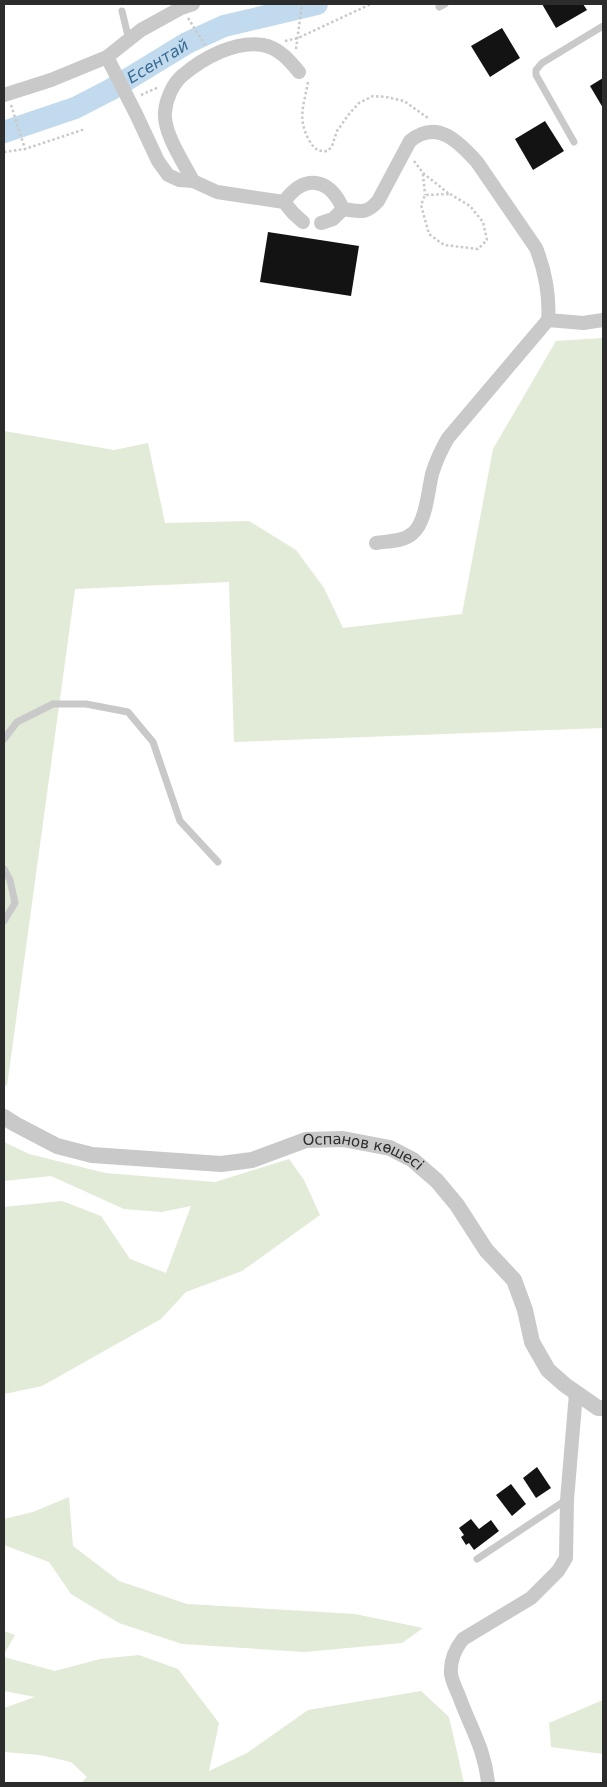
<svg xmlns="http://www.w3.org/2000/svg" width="607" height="1787" viewBox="0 0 607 1787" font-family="'DejaVu Sans',sans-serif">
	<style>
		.green { fill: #e1ebd7 }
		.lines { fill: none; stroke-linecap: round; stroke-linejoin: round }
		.river { stroke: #c2daed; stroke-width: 22 }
		.building { fill: #131313 }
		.path { stroke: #c9c9c9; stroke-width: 2.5; stroke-dasharray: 2.5 2.5; stroke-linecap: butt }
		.service { stroke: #c9c9c9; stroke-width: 7 }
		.minor { stroke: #c9c9c9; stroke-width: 14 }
		.tertiary { stroke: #c9c9c9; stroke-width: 16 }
		.labels { text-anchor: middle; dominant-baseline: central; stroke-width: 5; stroke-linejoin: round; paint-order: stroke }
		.street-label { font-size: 15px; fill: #2c2c2c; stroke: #fff }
		.water-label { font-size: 16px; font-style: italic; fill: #356992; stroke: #fff }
	</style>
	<rect width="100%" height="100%" fill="#fff"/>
	<g class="green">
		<polygon points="603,338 603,728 234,742 229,582 75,589 7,1086 4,1085 4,431 114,450 148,443 165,523 249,521 296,550 324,588 343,628 462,614 493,449 556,341"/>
		<polygon points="4,1142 29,1154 105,1173 215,1182 289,1159 304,1180 320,1215 242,1271 186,1292 161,1319 42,1386 4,1394 4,1207 62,1201 101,1216 130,1259 166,1273 191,1206 161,1212 124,1209 51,1176 4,1181"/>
		<polygon points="69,1497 73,1546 119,1581 187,1604 355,1614 423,1628 402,1643 304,1652 182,1644 119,1623 71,1594 49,1562 4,1545 4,1519 33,1512"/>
		<polygon points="4,1631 15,1635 4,1654"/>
		<polygon points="139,1655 178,1669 219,1723 209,1771 247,1753 308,1710 421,1691 449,1717 464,1783 81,1783 87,1777 71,1762 40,1755 4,1752 4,1708 35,1697 4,1691 4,1657 55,1671 100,1659"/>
		<polygon points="603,1700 603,1754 551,1747 549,1723"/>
	</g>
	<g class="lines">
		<path class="river" id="s1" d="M4,132L75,108L110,90L187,43L224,26L317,4"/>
	</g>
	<g class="building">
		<polygon points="542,4 583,4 587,10 556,28"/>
		<polygon points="502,28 520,58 490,77 471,46"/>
		<polygon points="603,78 603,108 590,86"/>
		<polygon points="545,121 564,151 533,170 515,139"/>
		<polygon points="268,232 359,246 351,296 260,282"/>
		<polygon points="537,1467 551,1488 536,1498 523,1478"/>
		<polygon points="511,1484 526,1504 512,1516 496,1495"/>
		<polygon points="471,1519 479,1529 491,1520 499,1531 474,1550 469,1543 466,1545 461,1537 464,1535 459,1528"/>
	</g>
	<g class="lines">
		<g class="path">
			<polyline points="188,18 205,45"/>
			<polyline points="285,41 298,38 371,4"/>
			<polyline points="296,49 302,4"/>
			<path d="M308,82C304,105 297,118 309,140C314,149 318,152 328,151L332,146L337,131L349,114L359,103L373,96L386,97L404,101L428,118"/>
			<polyline points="141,95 159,87"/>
			<polyline points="11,105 25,149"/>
			<polyline points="4,152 25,149 85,129"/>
			<polyline points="414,161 423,173 448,193"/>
			<polyline points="423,174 425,195"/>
			<polygon points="450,194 470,206 483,222 487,240 478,249 444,245 429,234 421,205 425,195"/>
		</g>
		<g class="service">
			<polyline points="439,7 445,4"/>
			<polyline points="122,11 129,40"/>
			<polyline points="574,142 536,75 536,70 542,63 603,26"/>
			<polyline points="4,739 17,722 53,704 86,704 128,712 153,742 180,821 218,862"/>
			<polyline points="4,869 10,880 15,903 4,921"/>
			<polyline points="477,1559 566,1500"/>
		</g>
		<g class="minor">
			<polyline points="107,57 136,114 158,161 168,175 179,180 193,181 217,192 284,202 293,213 303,222"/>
			<polyline points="4,95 51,80 107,57 141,30 181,8 193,4"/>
			<path d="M193,181C184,163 163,133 165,112C166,99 173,83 183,75C203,58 236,40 263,45C279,48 289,60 299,72"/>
			<path d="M284,202C304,174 329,177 343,209"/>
			<path d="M343,209C359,211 366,215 378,201L410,141C437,119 458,141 477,162L536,248C545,270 550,297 548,320L448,438C441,450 436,461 432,474C428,491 426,522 413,533C403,542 388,541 376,543"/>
			<polyline points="321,223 333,219 343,209"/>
			<polyline points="548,320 583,323 603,320"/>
			<path d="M488,1783C485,1749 470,1727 459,1696C456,1689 452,1681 451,1674C450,1661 455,1649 463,1639L531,1598L558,1571L566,1558L567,1500L576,1393"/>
		</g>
		<path class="tertiary" id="s2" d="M4,1117L15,1124L57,1146L92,1155L221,1164L252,1160L306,1140L343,1139L390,1148L413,1160L437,1181L457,1205L486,1250L514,1280L525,1310L532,1342L548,1370L565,1385L598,1408H603"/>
	</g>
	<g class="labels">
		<g class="street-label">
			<text stroke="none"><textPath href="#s2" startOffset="374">Оспанов көшесі</textPath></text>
		</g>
		<g class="water-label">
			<text stroke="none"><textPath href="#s1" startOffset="170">Есентай</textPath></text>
		</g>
	</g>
	<rect width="607" height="1787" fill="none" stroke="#2c2c2c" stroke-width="10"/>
</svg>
